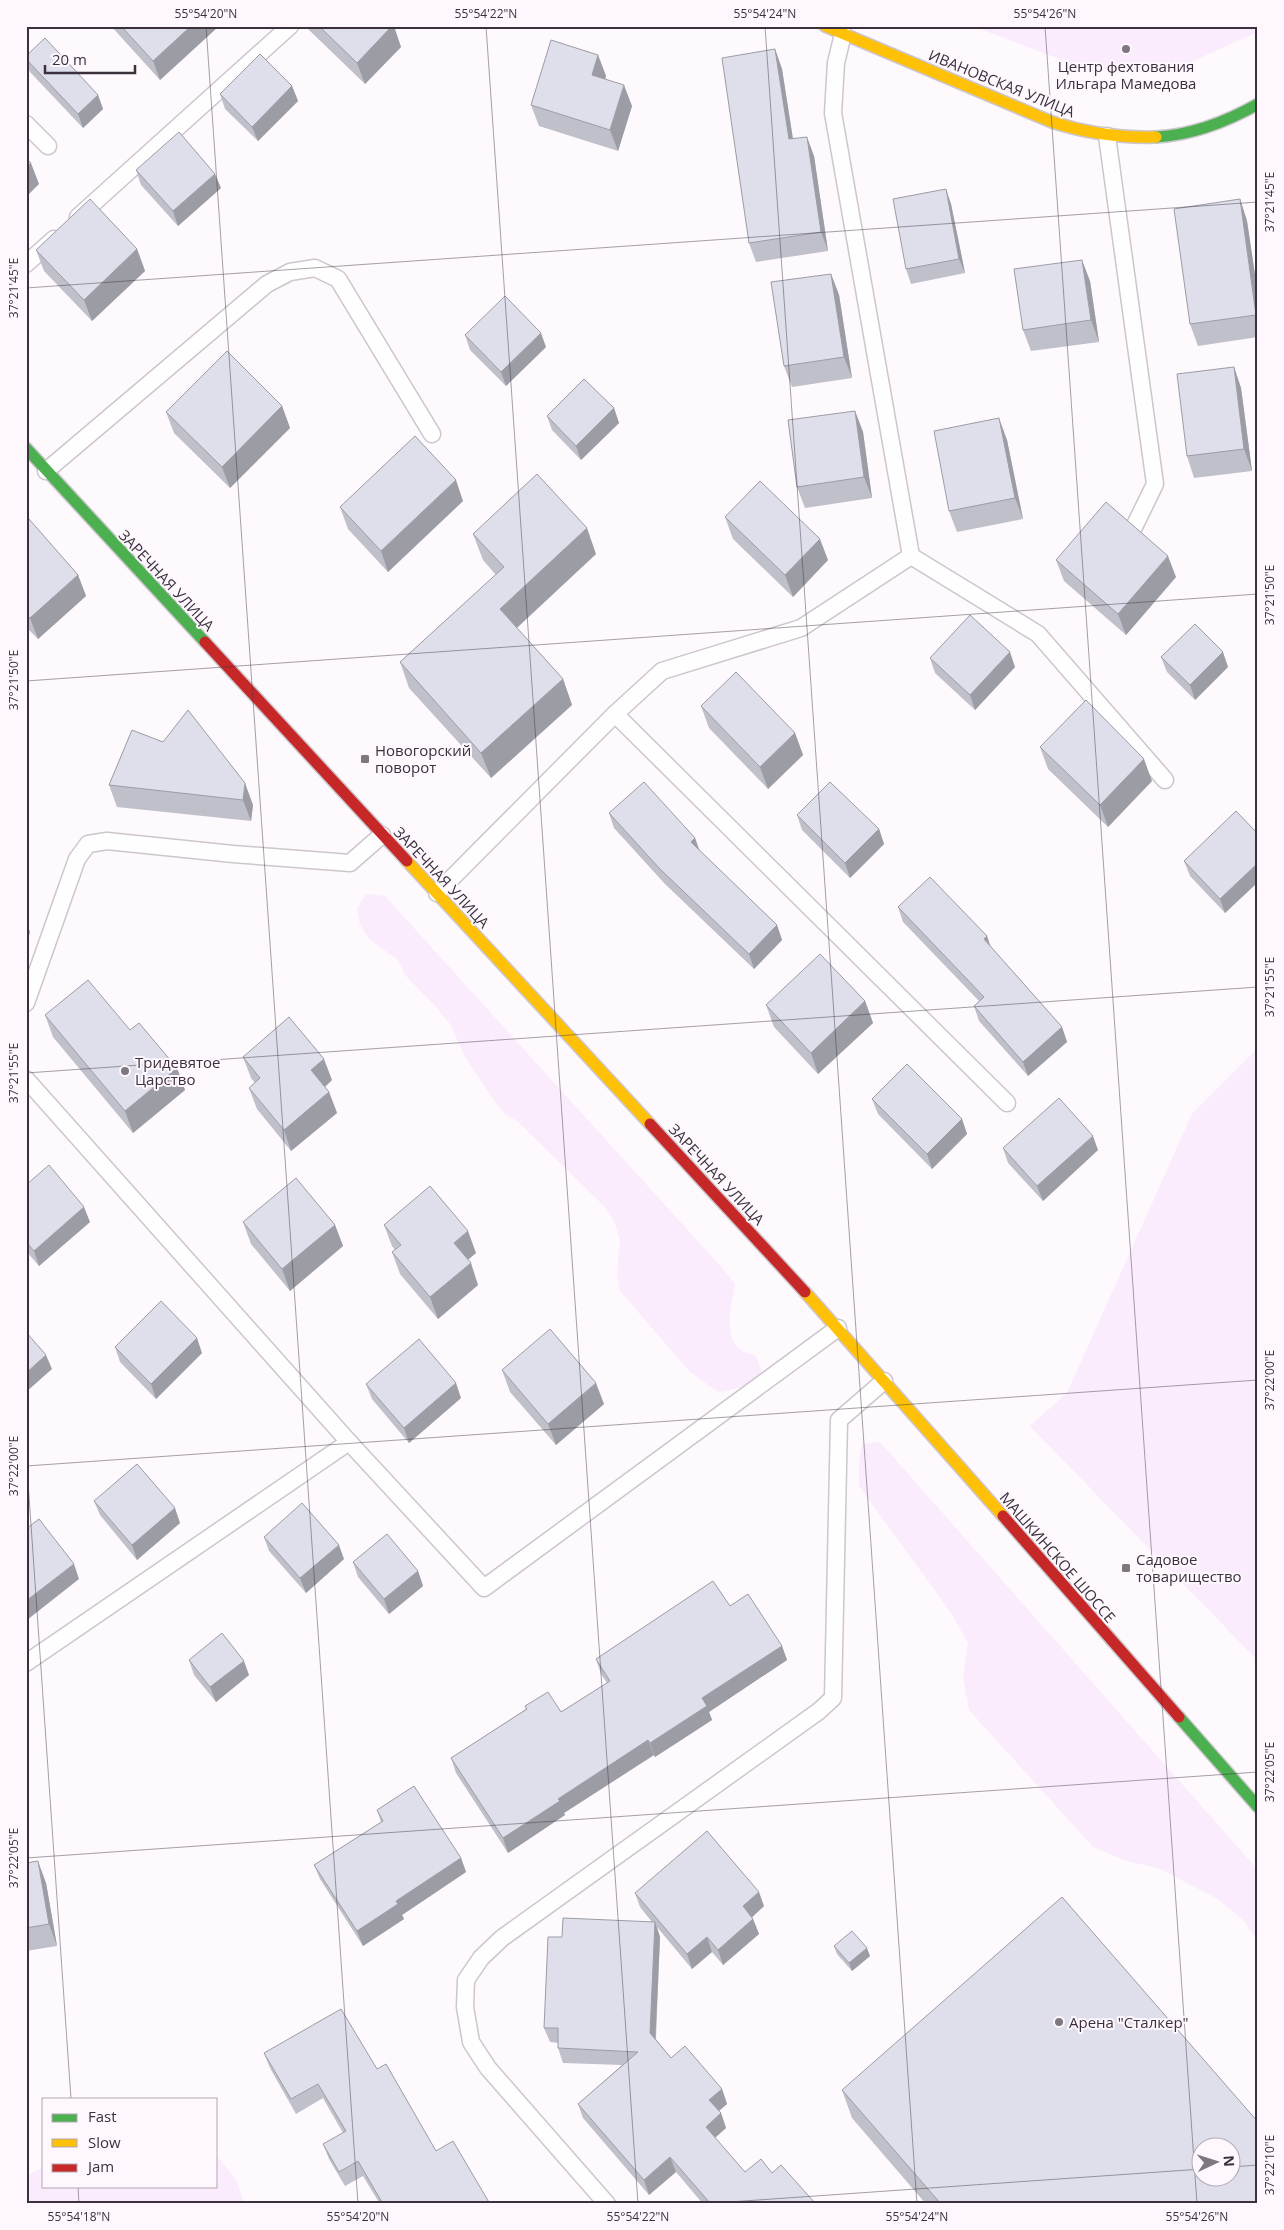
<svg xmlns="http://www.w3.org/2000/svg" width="1284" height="2230" viewBox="0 0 1284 2230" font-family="'Open Sans',sans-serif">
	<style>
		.green { fill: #fbecfd }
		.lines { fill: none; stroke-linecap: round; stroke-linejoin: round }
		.lane-casing { stroke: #ccc6cd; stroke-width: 19 }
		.fast-casing { stroke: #ccc6cd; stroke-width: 14 }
		.slow-casing { stroke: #ccc6cd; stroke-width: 14 }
		.jam-casing { stroke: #ccc6cd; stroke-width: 14 }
		.lane { stroke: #fffeff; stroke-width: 16 }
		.fast { stroke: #4caf50; stroke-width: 11 }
		.slow { stroke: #ffc107; stroke-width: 11 }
		.jam { stroke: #c62828; stroke-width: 11 }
		.wall { fill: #c0c0cb }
		.shaded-wall { fill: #9c9ca5 }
		.building { fill: #dfdfec; stroke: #9c9ca5; fill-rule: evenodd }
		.ticks { fill: none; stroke: #3b313d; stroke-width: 1; stroke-opacity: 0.45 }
		.poi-dot { fill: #7f7780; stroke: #fef8fe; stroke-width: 2 }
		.labels { text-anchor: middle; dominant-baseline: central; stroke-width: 4; stroke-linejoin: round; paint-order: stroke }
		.poi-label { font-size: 15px; fill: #3b313d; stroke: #fef8fe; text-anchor: start }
		.street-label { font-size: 15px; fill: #3b313d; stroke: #fef8fe }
		.neatline { fill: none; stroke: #3b313d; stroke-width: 2 }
		.ticks-label { font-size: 12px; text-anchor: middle; fill: #3b313d }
	</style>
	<rect width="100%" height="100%" fill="#fdf9fd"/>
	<g class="green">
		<polygon points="972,26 1258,26 1258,32 1164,74 1078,66"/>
		<path d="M366,894L385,896L724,1270L735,1284C732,1304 722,1336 741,1350C745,1353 752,1354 756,1356L762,1372C747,1387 740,1389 718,1392L690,1372L620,1291L617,1274L620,1240L615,1224L606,1208L518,1122L504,1113L493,1099L465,1057L450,1024L437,1008L405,975L398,960L370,940L360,925L357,908Z"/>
		<polygon points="1258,1048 1258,1661 1030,1426 1067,1393 1192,1114"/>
		<polygon points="880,1442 1258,1870 1258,1942 1244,1921 1218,1899 1158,1868 1126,1861 1093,1847 969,1710 963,1677 968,1643 951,1613 859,1486 859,1461 862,1444"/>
		<polygon points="216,2155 237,2181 244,2204 26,2204 26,2176 44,2167 44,2186 216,2186"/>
	</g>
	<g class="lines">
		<g class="lane-casing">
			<g id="lane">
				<polyline points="843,34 836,63 833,113 911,556"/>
				<polyline points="26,124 48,146"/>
				<polyline points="1107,136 1155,484 1134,527"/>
				<polyline points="78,217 290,26"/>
				<polyline points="26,264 54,239"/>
				<polyline points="46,471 267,284 290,272 315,268 338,279 432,434"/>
				<polyline points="615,714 1007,1103"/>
				<polyline points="437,893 615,714 662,671 801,628 911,556 1038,634 1165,780"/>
				<polyline points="26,1003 77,859 88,844 107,841 233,854 350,863 382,835"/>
				<polyline points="26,1079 349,1442 484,1588 838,1328"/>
				<polyline points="26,1663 349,1442"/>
				<polyline points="607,2204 488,2068 471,2042 465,2007 466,1980 481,1958 502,1938 819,1711 833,1698 839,1420 884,1381"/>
			</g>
		</g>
		<g class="fast-casing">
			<g id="fast">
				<path d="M1156,137C1193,135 1226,122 1258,104"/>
				<polyline points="26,448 205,642"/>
				<polyline points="1179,1717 1258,1807"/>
			</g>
		</g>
		<g class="slow-casing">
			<g id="slow">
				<path d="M825,26L1052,122C1086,133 1121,138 1156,137"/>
				<polyline points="407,861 650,1124"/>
				<polyline points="805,1292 1003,1516"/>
			</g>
		</g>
		<g class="jam-casing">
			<g id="jam">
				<polyline points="205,642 407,861"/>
				<polyline points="650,1124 805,1292"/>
				<polyline points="1003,1516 1179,1717"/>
			</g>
		</g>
		<use href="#lane" class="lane"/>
		<use href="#fast" class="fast"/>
		<use href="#slow" class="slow"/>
		<use href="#jam" class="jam"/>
	</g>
	<g class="wall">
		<polygon points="111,26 219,26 160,80"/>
		<polygon points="307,26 392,26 401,47 365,84 308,29"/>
		<polygon points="775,49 782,69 793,139 814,156 828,251 756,262 749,243"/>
		<polygon points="598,55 606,76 605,79 632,106 618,151 539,126 531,105"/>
		<polygon points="26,56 98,95 103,109 83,128 30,72 26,61"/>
		<polygon points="292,86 298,101 258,141 225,109 220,94"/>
		<polygon points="136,170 221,188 178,226 141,185"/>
		<polygon points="1240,199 1247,221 1258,295 1258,337 1198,346 1190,324"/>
		<polygon points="951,204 965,273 911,284 906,269"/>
		<polygon points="137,249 145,271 92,321 44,271 36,250"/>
		<polygon points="831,274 839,295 852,378 792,387 784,366"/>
		<polygon points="1090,281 1099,342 1031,351 1023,330"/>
		<polygon points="465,335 546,347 506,386 470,350"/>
		<polygon points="1234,367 1241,388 1252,471 1194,478 1187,456"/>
		<polygon points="282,406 290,428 230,488 174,433 166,412"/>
		<polygon points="614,408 619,423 581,460 552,430 547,416"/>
		<polygon points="855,411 863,432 872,498 805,508 797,487"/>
		<polygon points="1007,440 1023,519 957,532 949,511"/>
		<polygon points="463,501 388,572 348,529 340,507"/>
		<polygon points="725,517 828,560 793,597 733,539"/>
		<polygon points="26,521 78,575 86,596 38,639 26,627"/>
		<polygon points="473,534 596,554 517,628 563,679 572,705 491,778 409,688 400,662 496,575 483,560"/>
		<polygon points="1056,560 1176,577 1126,635 1064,581"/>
		<polygon points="1161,657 1228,667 1195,700 1167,672"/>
		<polygon points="930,658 1015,667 975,710 935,673"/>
		<polygon points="701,706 795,733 803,755 768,789 709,728"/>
		<polygon points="132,730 253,805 251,821 117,807 109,785"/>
		<polygon points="1040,747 1152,781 1108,827 1048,769"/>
		<polygon points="609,813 695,838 700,851 777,925 782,940 754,969 665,884 614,828"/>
		<polygon points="797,815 879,829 884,844 850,878 802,830"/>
		<polygon points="1258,834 1258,882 1225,913 1190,876 1184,861"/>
		<polygon points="898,907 987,936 990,946 1062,1027 1067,1042 1028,1076 979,1021 974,1006 979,1001 903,922"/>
		<polygon points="865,1001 873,1023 818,1074 774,1027 766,1005"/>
		<polygon points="45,1015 130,1030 177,1068 185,1090 133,1133 53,1037"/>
		<polygon points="243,1057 332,1080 325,1087 329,1092 337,1113 291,1151 257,1109 249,1088 255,1083 251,1078"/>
		<polygon points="872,1099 962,1119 967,1134 932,1169 878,1114"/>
		<polygon points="1003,1148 1098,1150 1043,1201 1008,1163"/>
		<polygon points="26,1185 90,1222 39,1266 26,1251"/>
		<polygon points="243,1222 335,1225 343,1246 290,1291 251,1244"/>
		<polygon points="384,1225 476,1253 468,1260 478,1285 438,1319 400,1274 392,1252 395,1250 392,1246"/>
		<polygon points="115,1347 202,1353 156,1399 120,1362"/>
		<polygon points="502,1370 604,1404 556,1445 510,1392"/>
		<polygon points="366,1384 461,1398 409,1443 372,1399"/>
		<polygon points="94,1501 180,1523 137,1560 100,1515"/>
		<polygon points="264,1537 344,1559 306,1593 269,1551"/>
		<polygon points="353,1562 418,1571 423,1586 389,1614 358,1577"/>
		<polygon points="730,1606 782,1646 787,1660 709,1712 712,1720 655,1757 654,1755 564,1813 565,1815 508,1853 456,1773 451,1758 526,1709 525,1706 561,1712 607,1683 601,1674 596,1659"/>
		<polygon points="189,1660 249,1675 216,1702 194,1675"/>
		<polygon points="377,1810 461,1858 466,1872 402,1915 404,1919 363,1946 320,1879 314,1865 381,1822"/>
		<polygon points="26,1863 46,1883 57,1946 26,1951"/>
		<polygon points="635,1893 764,1906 752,1917 753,1919 759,1934 723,1965 712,1952 692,1969 657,1927 660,1937 656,2039 671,2058 722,2089 727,2104 719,2111 721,2113 726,2128 715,2138 745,2172 772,2173 815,2204 703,2204 676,2172 649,2195 583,2118 578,2104 622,2065 563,2063 558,2048 558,2043 550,2042 544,2028 562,1937 652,1922 640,1907"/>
		<polygon points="834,1946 870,1956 852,1971 837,1954"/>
		<polygon points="264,2053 377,2069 436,2151 490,2204 380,2204 363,2176 345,2186 329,2159 323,2144 343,2133 323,2098 296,2114 270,2068"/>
		<polygon points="842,2090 1258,2204 926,2204 852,2118"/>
	</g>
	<g class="shaded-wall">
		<polygon points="191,26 219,26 160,80 153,61"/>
		<polygon points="392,26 394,26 401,47 365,84 357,63"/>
		<polygon points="775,49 782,69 796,159 789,139"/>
		<polygon points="598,55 606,76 600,96 592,75"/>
		<polygon points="624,85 632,106 618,151 610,130"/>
		<polygon points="292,86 298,101 258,141 252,127"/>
		<polygon points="98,95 103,109 83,128 78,114"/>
		<polygon points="807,137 814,156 828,251 821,232"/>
		<polygon points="31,163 39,184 26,197 26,167"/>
		<polygon points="215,174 221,188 178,226 173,211"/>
		<polygon points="946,189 951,204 965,273 959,259"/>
		<polygon points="1240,199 1247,221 1258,295 1258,320 1256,315"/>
		<polygon points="137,249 145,271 92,321 84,300"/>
		<polygon points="1082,260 1090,281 1099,342 1091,320"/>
		<polygon points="831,274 839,295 852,378 844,357"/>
		<polygon points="541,333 546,347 506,386 501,372"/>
		<polygon points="1234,367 1241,388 1252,471 1244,449"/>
		<polygon points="282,406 290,428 230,488 222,467"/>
		<polygon points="614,408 619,423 581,460 576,446"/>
		<polygon points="855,411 863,432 872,498 864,477"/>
		<polygon points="999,418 1007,440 1023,519 1015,498"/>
		<polygon points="456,480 463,501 388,572 381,551"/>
		<polygon points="587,528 596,554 509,635 500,609"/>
		<polygon points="820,539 828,560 793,597 785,575"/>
		<polygon points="1168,556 1176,577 1126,635 1118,614"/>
		<polygon points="78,575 86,596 38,639 30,618"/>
		<polygon points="1010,652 1015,667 975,710 970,695"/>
		<polygon points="1223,652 1228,667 1195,700 1190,685"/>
		<polygon points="563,679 572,705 491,778 481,753"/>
		<polygon points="795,733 803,755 768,789 760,767"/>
		<polygon points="1144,759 1152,781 1108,827 1100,805"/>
		<polygon points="245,783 253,805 251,821 243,800"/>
		<polygon points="879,829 884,844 850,878 845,863"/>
		<polygon points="695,838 700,853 691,842"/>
		<polygon points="1258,863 1258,882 1225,913 1220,899"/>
		<polygon points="26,922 30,932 26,946"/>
		<polygon points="777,925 782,940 754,969 749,954"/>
		<polygon points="987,936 992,951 984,939"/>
		<polygon points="865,1001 873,1023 818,1074 811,1053"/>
		<polygon points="1062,1027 1067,1042 1028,1076 1023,1062"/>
		<polygon points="324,1059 332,1080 319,1092 311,1070"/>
		<polygon points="177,1068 185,1090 133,1133 125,1111"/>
		<polygon points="329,1092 337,1113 291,1151 284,1130"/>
		<polygon points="962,1119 967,1134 932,1169 927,1154"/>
		<polygon points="1093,1136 1098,1150 1043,1201 1037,1186"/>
		<polygon points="84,1207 90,1222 39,1266 34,1251"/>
		<polygon points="335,1225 343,1246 290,1291 282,1269"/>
		<polygon points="468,1231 476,1253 461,1265 454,1243"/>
		<polygon points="471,1263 478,1285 438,1319 430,1297"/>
		<polygon points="197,1338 202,1353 156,1399 151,1384"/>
		<polygon points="46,1355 52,1369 26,1392 26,1373"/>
		<polygon points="456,1383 461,1398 409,1443 404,1428"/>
		<polygon points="596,1383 604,1404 556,1445 548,1424"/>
		<polygon points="175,1508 180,1523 137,1560 132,1545"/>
		<polygon points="339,1545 344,1559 306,1593 300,1578"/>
		<polygon points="74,1564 79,1579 27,1620 26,1601"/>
		<polygon points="418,1571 423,1586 389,1614 384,1599"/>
		<polygon points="782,1646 787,1660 709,1712 712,1720 655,1757 650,1743 702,1698"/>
		<polygon points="244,1661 249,1675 216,1702 210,1687"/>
		<polygon points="648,1740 654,1755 564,1813 565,1815 508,1853 503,1838 558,1799"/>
		<polygon points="461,1858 466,1872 402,1915 404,1919 363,1946 357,1931 396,1901"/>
		<polygon points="38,1861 46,1883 57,1946 49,1924"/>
		<polygon points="759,1892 764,1906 748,1921 743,1906"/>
		<polygon points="753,1919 759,1934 723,1965 718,1950"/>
		<polygon points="655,1922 660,1937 655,2047 650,2033"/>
		<polygon points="707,1937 712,1952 692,1969 687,1954"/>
		<polygon points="867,1948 870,1956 852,1971 849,1963"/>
		<polygon points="722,2089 727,2104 715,2114 709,2100"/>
		<polygon points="721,2113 726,2128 711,2141 706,2127"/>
		<polygon points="670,2157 676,2172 649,2195 644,2180"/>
	</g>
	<g class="building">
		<polygon points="121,26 191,26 153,61"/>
		<polygon points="319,26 392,26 357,63"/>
		<polygon points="45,38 98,95 78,114 26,59 26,56"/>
		<polygon points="551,40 598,55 592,75 624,85 610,130 531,105"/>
		<polygon points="775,49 789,139 807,137 821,232 749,243 722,58"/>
		<polygon points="260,54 292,86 252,127 220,94"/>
		<polygon points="179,132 215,174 173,211 136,170"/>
		<polygon points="26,158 31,163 26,167"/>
		<polygon points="946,189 959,259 906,269 893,199"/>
		<polygon points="90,199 137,249 84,300 36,250"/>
		<polygon points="1240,199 1256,315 1190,324 1174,209"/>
		<polygon points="1082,260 1091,320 1023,330 1014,269"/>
		<polygon points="831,274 844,357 784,366 771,282"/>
		<polygon points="505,296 541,333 501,372 465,335"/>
		<polygon points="227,351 282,406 222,467 166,412"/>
		<polygon points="1234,367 1244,449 1187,456 1177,374"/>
		<polygon points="584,379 614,408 576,446 547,416"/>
		<polygon points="855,411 864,477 797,487 788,420"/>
		<polygon points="999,418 1015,498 949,511 934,431"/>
		<polygon points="415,436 456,480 381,551 340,507"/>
		<polygon points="537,474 587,528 500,609 563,679 481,753 400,662 504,567 473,534"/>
		<polygon points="760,481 820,539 785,575 725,517"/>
		<polygon points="1106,502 1168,556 1118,614 1056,560"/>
		<polygon points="29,519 78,575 30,618 26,614 26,521"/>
		<polygon points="970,615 1010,652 970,695 930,658"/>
		<polygon points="1195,624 1223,652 1190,685 1161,657"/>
		<polygon points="736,672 795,733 760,767 701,706"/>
		<polygon points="1086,700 1144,759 1100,805 1040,747"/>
		<polygon points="188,710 245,783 243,800 109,785 132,730 163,742"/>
		<polygon points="644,782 695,838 691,842 777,925 749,954 660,869 609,813"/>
		<polygon points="830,782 879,829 845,863 797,815"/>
		<polygon points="1236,811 1258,834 1258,863 1220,899 1184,861"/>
		<polygon points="930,877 987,936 984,939 1062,1027 1023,1062 974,1006 984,997 898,907"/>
		<polygon points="820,954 865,1001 811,1053 766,1005"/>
		<polygon points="88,980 130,1030 139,1023 177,1068 125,1111 45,1015"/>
		<polygon points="289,1017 324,1059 311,1070 329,1092 284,1130 249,1088 260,1078 243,1057"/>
		<polygon points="907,1064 962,1119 927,1154 872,1099"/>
		<polygon points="1059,1098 1093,1136 1037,1186 1003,1148"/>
		<polygon points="49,1165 84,1207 34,1251 26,1242 26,1185"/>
		<polygon points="296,1178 335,1225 282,1269 243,1222"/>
		<polygon points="430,1186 468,1231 454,1243 471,1263 430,1297 392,1252 401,1245 384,1225"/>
		<polygon points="161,1301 197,1338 151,1384 115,1347"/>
		<polygon points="550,1329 596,1383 548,1424 502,1370"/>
		<polygon points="26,1332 46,1355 26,1373"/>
		<polygon points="419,1339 456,1383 404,1428 366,1384"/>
		<polygon points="137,1464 175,1508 132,1545 94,1501"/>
		<polygon points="302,1503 339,1545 300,1578 264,1537"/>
		<polygon points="39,1519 74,1564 26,1601 26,1529"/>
		<polygon points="387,1534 418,1571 384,1599 353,1562"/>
		<polygon points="713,1581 730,1606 748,1594 782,1646 702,1698 707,1706 650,1743 648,1740 558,1799 560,1801 503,1838 451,1758 527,1709 525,1706 548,1692 561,1712 610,1681 596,1659"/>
		<polygon points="222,1633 244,1661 210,1687 189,1660"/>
		<polygon points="414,1786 461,1858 396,1901 398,1904 357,1931 314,1865 383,1821 377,1810"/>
		<polygon points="707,1831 759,1892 743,1906 753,1919 718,1950 707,1937 687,1954 635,1893"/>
		<polygon points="38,1861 49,1924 26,1928 26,1863"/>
		<path d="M1062,1897L1258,2122V2204H941L842,2090ZM1202,2148H1232V2178H1202Z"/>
		<polygon points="563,1918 655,1922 650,2033 671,2058 685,2046 722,2089 709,2100 721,2113 706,2127 745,2172 761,2159 772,2173 781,2165 815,2203 814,2204 709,2204 710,2203 670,2157 644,2180 578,2104 638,2052 558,2048 558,2028 544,2028 548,1937 562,1937"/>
		<polygon points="852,1931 867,1948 849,1963 834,1946"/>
		<polygon points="341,2009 377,2069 386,2064 436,2151 453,2141 490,2204 383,2204 358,2161 339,2172 323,2144 346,2131 318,2084 291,2099 264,2053"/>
	</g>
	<path class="ticks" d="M206,26L358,2204M486,26L638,2204M765,26L917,2204M1045,26L1197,2204M26,288L1258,202M26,681L1258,594M26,1073L1258,987M26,1453L71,2099M26,1466L1258,1380M26,1858L1258,1772M1232,2167L1258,2165M78,2186L79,2204M701,2204L1202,2169"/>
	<g class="poi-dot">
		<circle cx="1126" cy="49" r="5"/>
		<rect x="360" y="754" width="10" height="10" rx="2.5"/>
		<circle cx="125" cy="1071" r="5"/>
		<rect x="1121" y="1563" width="10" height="10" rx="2.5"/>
		<circle cx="1059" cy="2022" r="5"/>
	</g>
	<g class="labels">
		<g class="poi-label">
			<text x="1126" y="66" text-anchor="middle">Центр фехтования<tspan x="1126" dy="17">Ильгара Мамедова</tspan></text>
			<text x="375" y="750">Новогорский<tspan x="375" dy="17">поворот</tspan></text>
			<text x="135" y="1062">Тридевятое<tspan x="135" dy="17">Царство</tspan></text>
			<text x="1136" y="1559">Садовое<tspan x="1136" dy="17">товарищество</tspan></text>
			<text x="1069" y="2022">Арена "Сталкер"</text>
		</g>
		<g class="street-label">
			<text transform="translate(1002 83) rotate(22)">ИВАНОВСКАЯ УЛИЦА</text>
			<text transform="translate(167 580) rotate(47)">ЗАРЕЧНАЯ УЛИЦА</text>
			<text transform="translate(442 877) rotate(47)">ЗАРЕЧНАЯ УЛИЦА</text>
			<text transform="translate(717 1174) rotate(47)">ЗАРЕЧНАЯ УЛИЦА</text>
			<text transform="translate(1058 1557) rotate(49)">МАШКИНСКОЕ ШОССЕ</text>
		</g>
	</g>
	<rect width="1284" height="2230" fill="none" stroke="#fef8fe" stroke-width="55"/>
	<rect x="42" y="2098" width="175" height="90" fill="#fef8fe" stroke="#b0a8b1"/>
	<rect x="52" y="2114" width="25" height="8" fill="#4caf50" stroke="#b0a8b1"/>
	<text x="88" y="2122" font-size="15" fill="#3b313d">Fast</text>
	<rect x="52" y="2139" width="25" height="8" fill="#ffc107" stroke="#b0a8b1"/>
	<text x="88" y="2148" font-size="15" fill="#3b313d">Slow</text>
	<rect x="52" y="2164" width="25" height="8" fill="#c62828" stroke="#b0a8b1"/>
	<text x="88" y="2172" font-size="15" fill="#3b313d">Jam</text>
	<g transform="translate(1216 2162) rotate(86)"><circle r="24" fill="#fef8fe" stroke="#b0a8b1"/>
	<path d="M0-4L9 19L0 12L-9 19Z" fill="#7f7780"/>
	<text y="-8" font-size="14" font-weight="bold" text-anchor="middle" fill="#3b313d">N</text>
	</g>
	<path d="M45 65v8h90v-8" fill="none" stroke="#3b313d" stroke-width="2.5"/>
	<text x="52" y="65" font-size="15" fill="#3b313d" stroke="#fef8fe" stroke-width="4" paint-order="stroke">20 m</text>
	<rect x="28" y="28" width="1228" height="2174" class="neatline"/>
	<g class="ticks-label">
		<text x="206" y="18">55°54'20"N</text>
		<text x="486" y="18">55°54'22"N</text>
		<text x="765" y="18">55°54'24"N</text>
		<text x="1045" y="18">55°54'26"N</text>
		<text transform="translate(1270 202) rotate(-90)" y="4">37°21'45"E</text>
		<text transform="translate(14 288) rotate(-90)" y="4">37°21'45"E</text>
		<text transform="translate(1270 595) rotate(-90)" y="4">37°21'50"E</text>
		<text transform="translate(14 680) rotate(-90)" y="4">37°21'50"E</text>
		<text transform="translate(1270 987) rotate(-90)" y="4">37°21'55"E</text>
		<text transform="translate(14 1073) rotate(-90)" y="4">37°21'55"E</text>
		<text transform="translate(1270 1380) rotate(-90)" y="4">37°22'00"E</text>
		<text transform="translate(14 1466) rotate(-90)" y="4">37°22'00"E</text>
		<text transform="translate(1270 1772) rotate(-90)" y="4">37°22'05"E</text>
		<text transform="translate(14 1858) rotate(-90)" y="4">37°22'05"E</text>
		<text transform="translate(1270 2165) rotate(-90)" y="4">37°22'10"E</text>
		<text x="79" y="2221">55°54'18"N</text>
		<text x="358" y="2221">55°54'20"N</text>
		<text x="638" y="2221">55°54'22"N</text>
		<text x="917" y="2221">55°54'24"N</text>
		<text x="1197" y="2221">55°54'26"N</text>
	</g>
</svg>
